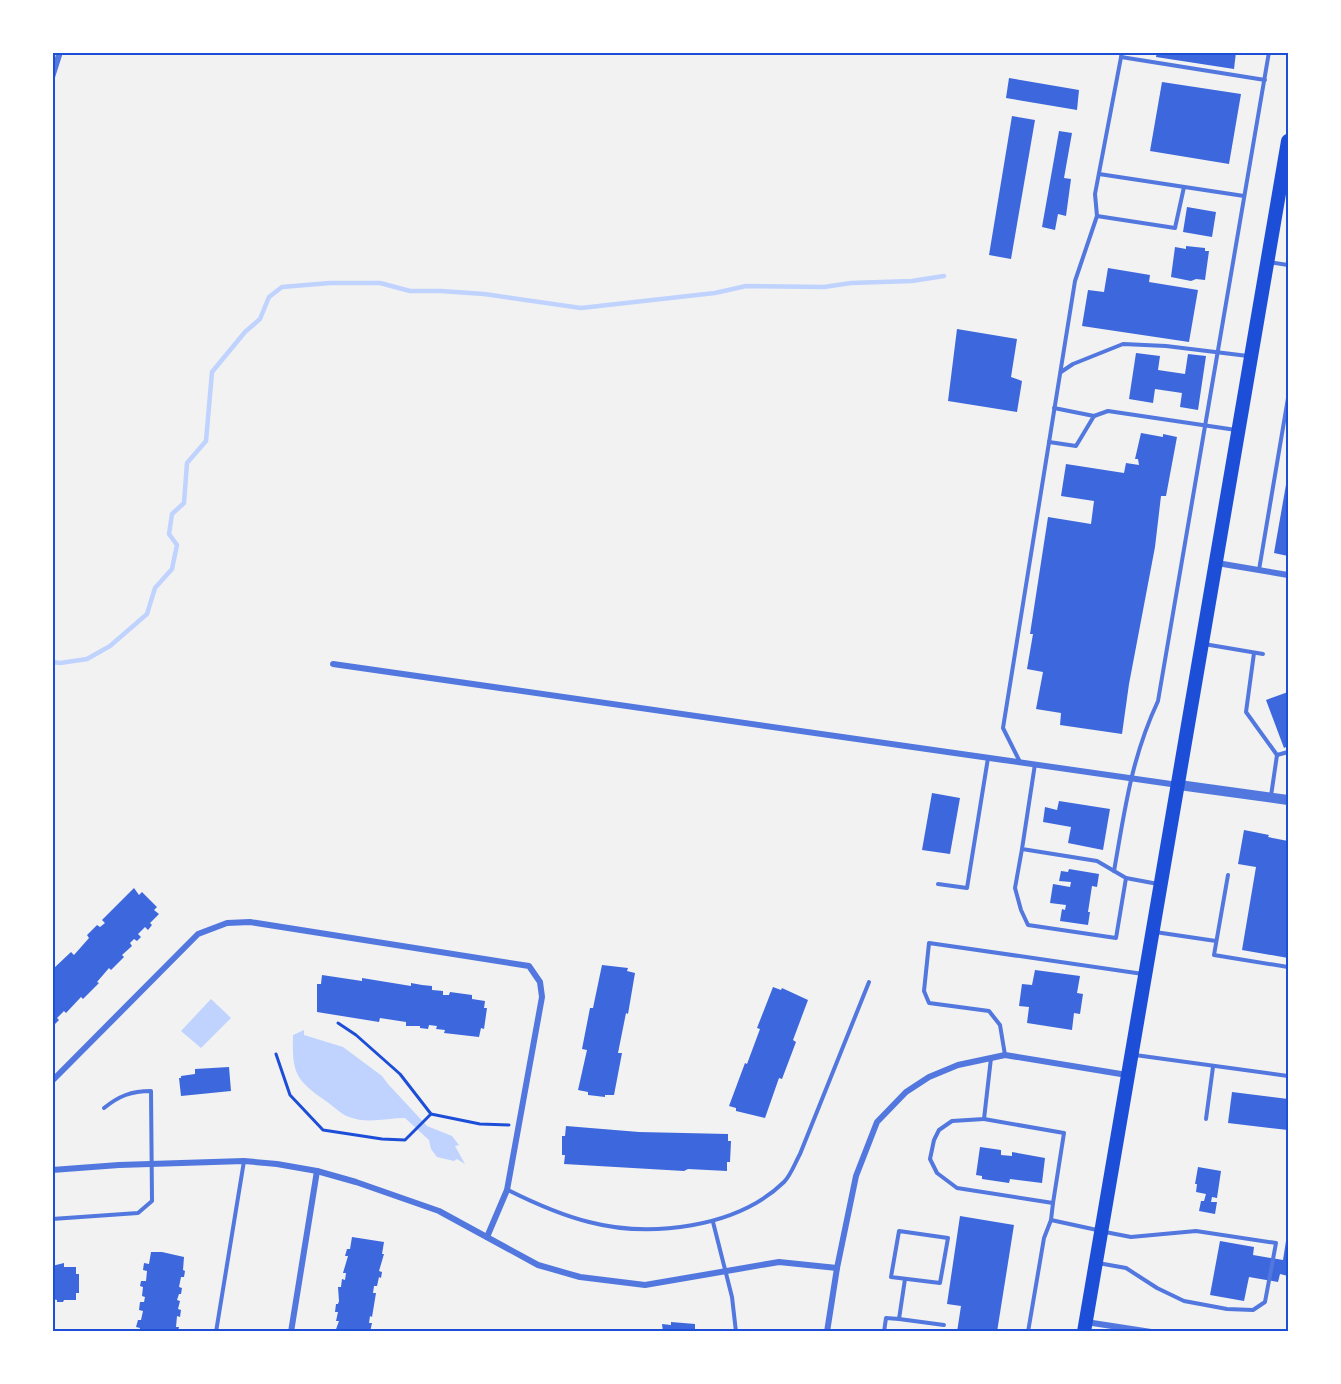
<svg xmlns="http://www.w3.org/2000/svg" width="1341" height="1384" viewBox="0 0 1341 1384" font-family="'Crimson Pro',serif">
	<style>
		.water { fill: #bfd3fe }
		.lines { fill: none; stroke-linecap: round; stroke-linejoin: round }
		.stream { stroke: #bfd3fe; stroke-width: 4.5 }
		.building { fill: #3d67dc }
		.path { stroke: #1d4ed8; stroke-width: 3 }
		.service { stroke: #5277de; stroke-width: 4 }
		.minor { stroke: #5277de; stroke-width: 6 }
		.tertiary { stroke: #5277de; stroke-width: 10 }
		.trunk { stroke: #1d4ed8; stroke-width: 14 }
		.neatline { fill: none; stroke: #1d4ed8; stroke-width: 2 }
	</style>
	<rect width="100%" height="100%" fill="#f2f2f2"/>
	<g class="water">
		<polygon points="211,999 231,1018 201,1048 181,1031"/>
		<path d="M304,1030V1035L343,1047L382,1076L388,1084L427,1126L452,1136L459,1145L455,1146L465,1164L457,1159L454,1161L437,1157L431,1149L429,1140L405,1118C387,1118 367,1124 349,1117C341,1114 333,1106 326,1101C295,1080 292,1072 293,1035Z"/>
	</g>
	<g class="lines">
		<polyline class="stream" points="52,662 60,663 87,659 110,646 147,614 155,588 172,569 177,545 169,534 172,514 184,503 187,463 206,441 212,372 245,332 260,319 269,297 282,287 330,283 380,283 410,291 441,291 484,294 581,308 715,293 746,286 824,287 851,283 912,281 944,276"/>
	</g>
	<g class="building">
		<polygon points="1157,52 1236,52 1234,69 1156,57"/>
		<polygon points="1009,78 1079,90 1077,110 1006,98"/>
		<polygon points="1162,82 1241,94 1229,164 1150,151"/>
		<polygon points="1012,116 1035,120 1011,259 989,255"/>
		<polygon points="1059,131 1072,133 1064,178 1071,179 1066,216 1058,214 1055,230 1042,227"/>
		<polygon points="1187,207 1216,212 1212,237 1183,232"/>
		<polygon points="1186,246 1205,248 1205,251 1209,251 1205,280 1196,279 1191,281 1171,277 1175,247 1186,249"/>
		<polygon points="1108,268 1150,275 1149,282 1198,290 1189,342 1082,326 1088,290 1104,292"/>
		<polygon points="957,329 1017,339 1011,377 1022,381 1017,412 948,401"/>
		<polygon points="1136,353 1160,356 1158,370 1185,374 1188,354 1206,356 1198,410 1180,407 1182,393 1155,389 1153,403 1129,399"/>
		<polygon points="1141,433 1163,437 1163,434 1177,437 1166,496 1161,496 1155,547 1129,684 1122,734 1060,725 1061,713 1036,709 1043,672 1027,669 1033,634 1030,634 1048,517 1091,524 1094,501 1061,496 1066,464 1124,473 1126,463 1139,465 1138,459 1135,459"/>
		<polygon points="1287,479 1288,480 1288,556 1274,553"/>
		<polygon points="1288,692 1288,746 1284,748 1266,700"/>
		<polygon points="932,793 960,798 950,854 922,850"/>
		<polygon points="1059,801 1110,809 1103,850 1068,843 1071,827 1043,822 1045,807 1057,810"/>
		<polygon points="1244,830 1269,835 1268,837 1288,841 1288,958 1242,950 1256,867 1238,864"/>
		<polygon points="1069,869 1099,874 1097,887 1092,886 1088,912 1090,912 1088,925 1060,921 1062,909 1065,910 1066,905 1050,903 1053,884 1070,887 1071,882 1059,881 1061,871 1068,872"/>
		<polygon points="134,888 139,895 142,892 157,907 154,910 159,914 150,923 152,925 148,930 145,927 138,934 141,937 137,941 134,939 130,943 132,946 122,955 124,957 111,970 109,968 97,982 99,983 83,999 81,997 66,1013 64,1011 57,1018 59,1020 54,1025 52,1023 52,975 55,972 53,969 71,952 74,955 89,938 87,935 97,925 100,927 105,923 102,920"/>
		<polygon points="602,965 628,968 627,971 635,973 628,1014 626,1013 618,1053 622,1053 614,1095 605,1095 605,1097 588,1095 588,1092 578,1090 587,1050 582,1049 590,1008 593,1008"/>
		<polygon points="1035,970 1080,976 1077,993 1083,994 1080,1014 1074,1013 1072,1030 1027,1023 1029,1007 1019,1006 1022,984 1032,985"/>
		<polygon points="322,975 362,981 362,978 411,986 411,983 422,985 432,986 432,990 443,991 443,995 449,995 450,992 472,995 472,999 485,1001 484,1008 487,1008 484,1029 481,1028 479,1037 444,1033 445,1030 436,1029 437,1026 429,1025 428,1029 420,1028 420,1026 406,1026 406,1022 380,1018 379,1022 317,1012 317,984 321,984"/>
		<polygon points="773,987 781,990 782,988 808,1000 793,1040 796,1042 782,1079 779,1078 765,1118 736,1111 736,1108 729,1106 745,1063 747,1064 760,1029 757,1028"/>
		<polygon points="229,1067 231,1091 181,1096 179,1078 181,1078 181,1076 195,1074 195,1069"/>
		<polygon points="1232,1092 1288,1099 1288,1130 1228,1123"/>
		<polygon points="566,1126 639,1132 728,1134 728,1141 731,1141 730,1162 727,1162 727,1171 688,1169 684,1171 564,1164 565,1155 562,1155 562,1136 565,1136"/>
		<polygon points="980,1147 1001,1150 1001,1155 1012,1156 1012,1152 1045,1158 1042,1183 1010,1179 1009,1183 982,1179 982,1176 976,1175"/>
		<polygon points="1198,1167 1221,1171 1217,1198 1212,1197 1211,1202 1217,1202 1215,1214 1199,1211 1201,1201 1204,1201 1206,1194 1196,1192 1197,1184 1195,1184"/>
		<polygon points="960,1216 1014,1225 997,1332 957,1332 961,1306 947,1304"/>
		<polygon points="352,1237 384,1242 382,1254 384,1254 379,1271 382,1272 381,1278 379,1277 377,1286 374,1286 373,1293 376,1293 372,1317 370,1316 369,1323 372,1323 370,1332 335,1332 339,1321 336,1321 338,1312 335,1312 336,1304 338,1304 339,1301 338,1287 341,1287 342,1279 345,1280 346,1273 343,1273 348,1256 345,1256 347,1249 350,1249"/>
		<polygon points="1220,1241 1254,1247 1253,1255 1283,1260 1286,1241 1288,1242 1288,1276 1280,1274 1278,1282 1249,1277 1244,1301 1210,1295"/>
		<polygon points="151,1252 162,1252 184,1257 183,1270 185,1271 184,1277 181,1277 179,1287 182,1288 181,1294 179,1294 177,1300 180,1301 178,1309 181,1310 180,1317 177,1316 176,1327 179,1327 178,1332 139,1332 140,1328 136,1327 138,1320 141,1320 143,1311 139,1310 140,1302 144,1302 145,1297 142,1296 143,1287 140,1286 141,1281 146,1281 147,1271 143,1270 144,1263 149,1264"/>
		<polygon points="64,1263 64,1267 76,1267 76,1274 79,1274 79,1293 76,1293 76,1300 64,1300 63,1302 57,1302 57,1300 52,1299 52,1266"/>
		<polygon points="671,1322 695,1324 695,1332 663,1332 662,1324 671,1325"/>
	</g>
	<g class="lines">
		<g class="path">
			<polyline points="338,1023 356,1035 400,1074 431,1114 480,1124 509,1125"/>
			<polyline points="276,1054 290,1095 323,1130 382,1139 405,1140 431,1114"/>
		</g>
		<g class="service">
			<polyline points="1121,57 1265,80"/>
			<polyline points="1099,174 1244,196"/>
			<polyline points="1097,216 1175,228 1184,187"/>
			<polyline points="1269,262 1288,265"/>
			<polyline points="1061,372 1073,364 1123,344 1166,346 1248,356"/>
			<polyline points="1054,408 1094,416"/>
			<polyline points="1049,442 1076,446 1094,416 1108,411 1236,430"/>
			<polyline points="1259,570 1288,398"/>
			<polyline points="1204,644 1263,654"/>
			<polyline points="1254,653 1246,712 1277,755 1288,752"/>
			<polyline points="1020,762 1003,728 1075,281 1097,216 1095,194 1122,52"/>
			<polyline points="1035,764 1022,849 1097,861 1126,878 1158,884"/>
			<polyline points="1271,796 1277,755"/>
			<polyline points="1022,849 1015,888 1021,910 1028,925 1116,938 1126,878"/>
			<path d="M1114,871C1125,809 1131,759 1158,701L1269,52"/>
			<polyline points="1228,875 1214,955 1288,967"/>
			<polyline points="938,884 967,888 988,758"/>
			<polyline points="1155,932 1216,941"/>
			<polyline points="1005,1055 1000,1025 989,1011 929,1003 924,991 929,943 1143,974"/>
			<polyline points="1135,1055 1288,1076"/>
			<polyline points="991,1058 984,1119 952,1121 939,1130 934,1140 930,1159 937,1173 957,1188 1053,1203 1051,1220 1044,1238 1028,1332"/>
			<polyline points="984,1119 1064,1133 1053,1203"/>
			<polyline points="1206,1119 1213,1067"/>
			<path d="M508,1190C534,1203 561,1215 589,1222C650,1238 737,1228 784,1182C791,1175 795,1163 800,1154L869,982"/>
			<path d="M52,1219L138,1213L152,1201L151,1091C131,1091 119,1096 104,1108"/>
			<polyline points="1051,1220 1097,1230"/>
			<polyline points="713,1222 732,1297 736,1332"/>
			<polygon points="899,1231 948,1238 940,1283 891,1277"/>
			<polyline points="1098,1263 1126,1268 1157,1288 1184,1301 1227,1309 1253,1310 1265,1302 1276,1243 1196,1231 1131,1237 1105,1232"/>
			<polyline points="899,1319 944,1325"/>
			<polyline points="216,1332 244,1161"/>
			<polyline points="884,1332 886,1318 899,1319 905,1279"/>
		</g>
		<g class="minor">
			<polyline points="52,77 60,52"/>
			<polyline points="1217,563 1288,575"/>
			<polyline points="333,664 1178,785"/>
			<polyline points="52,1081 198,934 227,923 250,922 529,966 540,982 542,997 507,1190 487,1237"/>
			<polyline points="52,1170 119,1165 244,1161 277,1164 317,1171 356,1182 439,1211 538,1265 580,1277 645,1285 779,1262 837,1268"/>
			<polyline points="1086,1322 1151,1332"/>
			<polyline points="291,1332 317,1171"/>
			<polyline points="827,1332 837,1268 856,1176 877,1122 906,1092 929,1077 958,1065 1005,1055 1127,1075"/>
		</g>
		<polyline class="tertiary" points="1179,785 1288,800"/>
		<polyline class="trunk" points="1084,1332 1288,141"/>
	</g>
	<rect width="1341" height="1384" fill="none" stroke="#ffffff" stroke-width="108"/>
	<rect x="54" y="54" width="1233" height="1276" class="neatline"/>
</svg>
